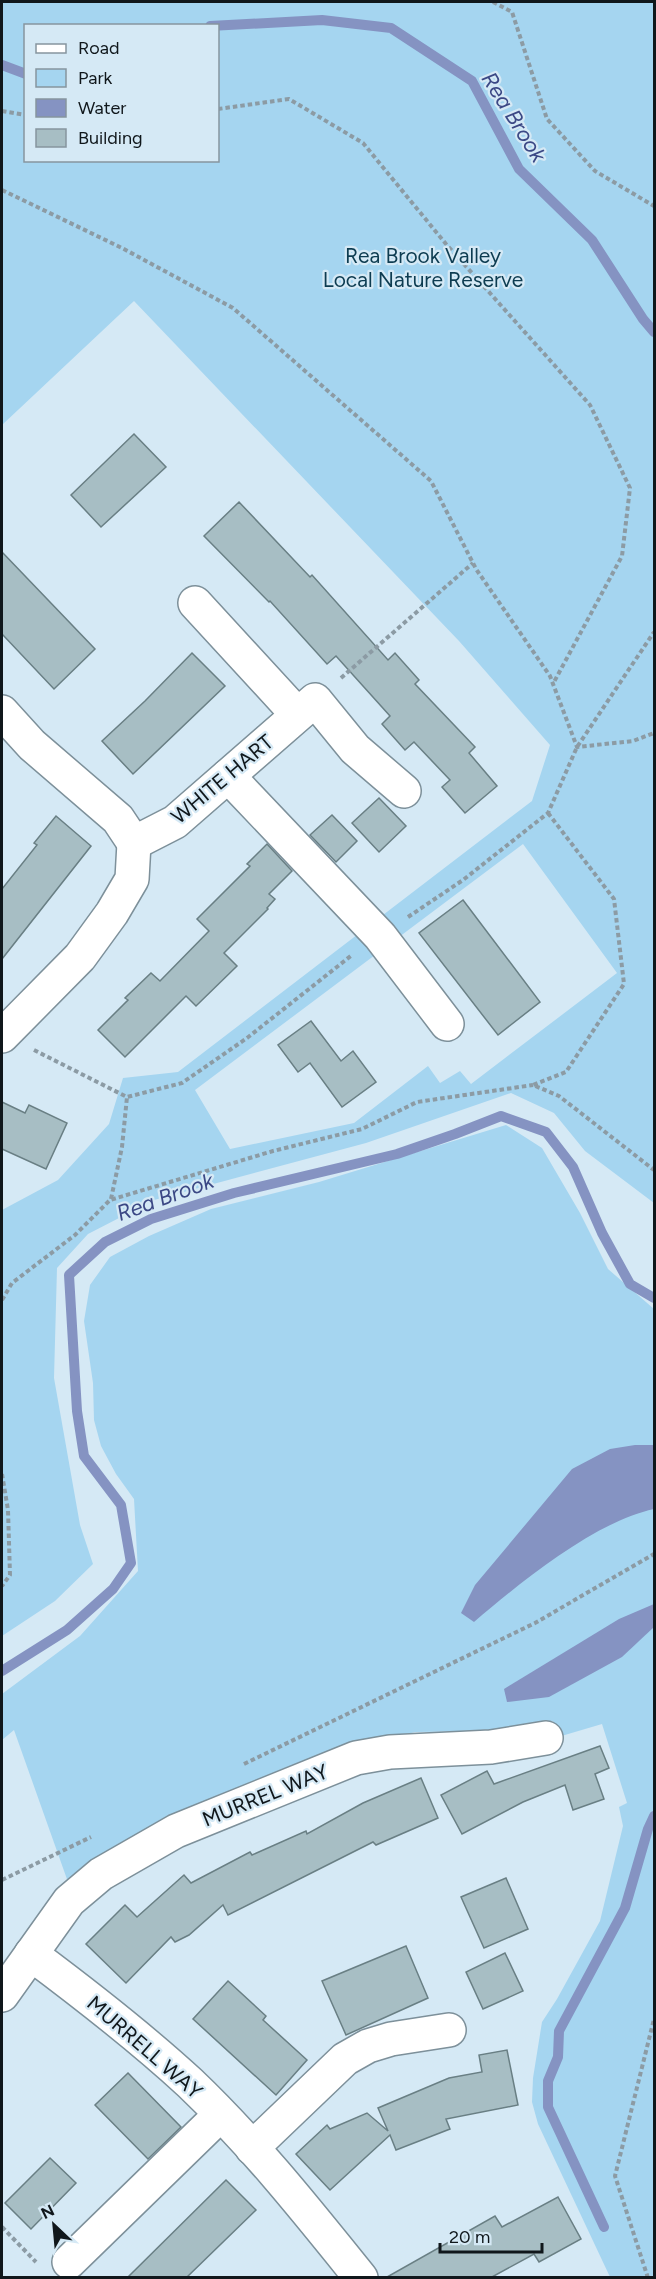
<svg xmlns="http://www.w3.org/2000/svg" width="656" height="2279" viewBox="0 0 656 2279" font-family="Figtree,sans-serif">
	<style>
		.green { fill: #a5d5f0; fill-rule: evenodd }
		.water { fill: #8593c2 }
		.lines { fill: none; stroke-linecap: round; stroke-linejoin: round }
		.stream { stroke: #8593c2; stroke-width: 10 }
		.building { fill: #a7bec4; stroke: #697f84; stroke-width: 1.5 }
		.minor-casing { stroke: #7d909a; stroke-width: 36 }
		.path { stroke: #8c9ba4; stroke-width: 4; stroke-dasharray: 4.5 3; stroke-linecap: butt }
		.minor { stroke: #fff; stroke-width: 33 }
		.labels { text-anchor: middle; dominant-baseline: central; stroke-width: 4.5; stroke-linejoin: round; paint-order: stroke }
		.park-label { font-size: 21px; fill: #0d3c51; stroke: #d5e9f5 }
		.street-label { font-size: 21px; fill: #10171b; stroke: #d5e9f5 }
		.water-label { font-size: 22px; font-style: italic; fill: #3b4885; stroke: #d5e9f5 }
	</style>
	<rect width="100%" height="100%" fill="#d5e9f5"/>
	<g class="green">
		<path d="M2,2H654V1203L585,1151L554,1113L511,1093L366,1143L154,1200L88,1234L57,1268L54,1378L80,1525L93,1564L55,1601L2,1636V1210L58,1180L109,1124L123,1078L178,1072L532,801L550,745L459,641L134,301L2,425ZM26,26H218V160H26ZM523,844L617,973L471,1084L460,1071L440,1083L428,1066L354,1123L230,1149L195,1090Z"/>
		<polygon points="506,1125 542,1148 580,1213 608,1269 654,1309 654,2277 610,2277 538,2124 532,2102 533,2078 542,2022 557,1999 600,1921 623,1826 619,1807 627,1803 602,1724 558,1737 553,1721 485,1731 415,1732 371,1743 68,1882 14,1730 2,1740 2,1694 80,1636 138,1571 134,1499 116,1474 101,1446 94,1420 93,1383 84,1321 90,1285 110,1257 149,1236 211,1209 319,1182"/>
	</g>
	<g class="water">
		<path d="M635,1445H654V1509C594,1522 521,1582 474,1622L461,1613L475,1585L572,1469L610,1449Z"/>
		<polygon points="654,1604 654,1627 622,1657 549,1697 507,1702 504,1689 619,1619"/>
	</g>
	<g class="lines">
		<g class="stream">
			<polyline points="210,26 322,20 391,28 472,81 519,169 592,240 643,319 654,332"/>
			<polyline points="2,65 26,74"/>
			<polyline points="2,1671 67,1630 113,1589 131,1563 121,1505 84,1456 77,1411 69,1275 105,1242 151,1219 234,1193 397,1154 455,1134 501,1116 546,1132 573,1167 602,1233 630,1284 654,1298"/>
			<polyline points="604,2227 548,2107 548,2081 558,2057 559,2031 625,1908 648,1829 654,1816"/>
		</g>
	</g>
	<g class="building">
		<polygon points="134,434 166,467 101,527 71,495"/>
		<polygon points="239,502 310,577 312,575 388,660 395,653 419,680 415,684 475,747 469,753 497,786 465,813 442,787 450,780 414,742 405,750 382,724 390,716 336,656 327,664 270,601 269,602 204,536"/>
		<polygon points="2,552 95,649 54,689 2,634"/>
		<polygon points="192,653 225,686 133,774 102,741 145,701"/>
		<polygon points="379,798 406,826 379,852 352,823"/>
		<polygon points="332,815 357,841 336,862 310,835"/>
		<polygon points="56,816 91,846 2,959 2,889 37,845 34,843"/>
		<polygon points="267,844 292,871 269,894 275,899 267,908 268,909 224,953 237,966 196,1006 186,996 125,1057 98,1030 128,1000 125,998 151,973 160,981 209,931 197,919 250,866 247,864"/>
		<polygon points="463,900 540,1002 498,1035 419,933"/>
		<polygon points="311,1021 341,1061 353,1051 376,1082 342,1107 310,1063 298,1072 278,1045"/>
		<polygon points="2,1102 25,1113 29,1105 67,1123 46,1169 2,1149"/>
		<polygon points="600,1746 609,1768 595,1774 604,1799 573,1810 565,1785 523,1802 462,1834 441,1795 487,1771 494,1784"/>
		<polygon points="421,1778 438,1818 376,1845 373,1842 228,1915 223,1905 189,1935 175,1942 171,1937 126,1983 86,1944 125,1905 137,1917 184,1875 191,1883 250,1852 252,1855 306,1831 307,1834 363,1803"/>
		<polygon points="506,1878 528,1929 484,1948 461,1897"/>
		<polygon points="406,1946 428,1998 346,2035 322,1981"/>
		<polygon points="505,1953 523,1991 483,2009 466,1972"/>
		<polygon points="228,1981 266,2016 263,2020 307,2060 276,2095 193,2019"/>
		<polygon points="507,2050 518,2105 446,2119 450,2129 396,2150 390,2135 330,2190 296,2154 327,2125 330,2129 367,2113 388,2131 378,2108 449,2078 482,2072 479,2055"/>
		<polygon points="128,2073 181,2127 148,2159 95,2105"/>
		<polygon points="50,2158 76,2183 31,2229 5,2203"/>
		<polygon points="226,2180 256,2210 187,2277 128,2277"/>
		<polygon points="558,2197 581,2239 539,2262 534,2254 492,2277 387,2277 495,2216 502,2227"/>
	</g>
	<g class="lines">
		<g class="minor-casing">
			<g id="minor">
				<polyline points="195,603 297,714"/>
				<polyline points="2,712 32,745 118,819 134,843"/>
				<polyline points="228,776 380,936 447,1024"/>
				<polyline points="134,843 175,822 315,700 355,749 404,791"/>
				<polyline points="2,1036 80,957 112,913 132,879 134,843"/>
				<path d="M31,1954C86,1995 140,2037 190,2083C253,2143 307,2211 361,2278"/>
				<polyline points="2,1995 69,1901 101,1874 176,1831 356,1758 390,1752 491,1747 546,1738"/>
				<polyline points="252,2148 345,2059 368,2046 391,2039 449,2030"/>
				<polyline points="69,2262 220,2115"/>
			</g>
		</g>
		<g class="path">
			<polyline points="493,2 512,12 547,119 595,171 654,206"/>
			<polyline points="218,109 289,99 363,143 446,244 590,405 630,488 622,556 554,682"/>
			<polyline points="2,111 26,115"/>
			<polyline points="2,190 122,248 233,308 431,481 476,569 550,676 577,747 633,741 654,733"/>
			<polyline points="341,678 473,563"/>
			<polyline points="548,813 614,899 624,984 566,1072 533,1085 559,1096 654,1170"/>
			<polyline points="408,917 463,880 548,813 577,747 654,632"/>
			<polyline points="34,1050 127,1097 182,1083 247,1038 352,955"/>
			<polyline points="111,1199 122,1147 127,1097"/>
			<polyline points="2,1300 12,1283 75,1235 110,1200 273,1151 362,1129 417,1102 533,1085"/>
			<polyline points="2,1474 8,1510 10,1575 2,1586"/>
			<polyline points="244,1764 535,1623 654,1554"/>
			<polyline points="2,1880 91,1837"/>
			<polyline points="2,2227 36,2262"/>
			<polyline points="648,2278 615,2176 654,2019"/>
		</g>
		<use href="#minor" class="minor"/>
	</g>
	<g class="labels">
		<g class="park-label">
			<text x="423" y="255">Rea Brook Valley<tspan x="423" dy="24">Local Nature Reserve</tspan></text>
		</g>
		<g class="street-label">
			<text transform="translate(222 779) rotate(-40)">WHITE HART</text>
			<text transform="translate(265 1795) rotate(-22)">MURREL WAY</text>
			<text transform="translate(145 2047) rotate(41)">MURRELL WAY</text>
		</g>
		<g class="water-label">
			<text transform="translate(514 117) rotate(58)">Rea Brook</text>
			<text transform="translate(165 1197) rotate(-20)">Rea Brook</text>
		</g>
	</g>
	<rect width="656" height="2279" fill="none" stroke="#10171b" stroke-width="6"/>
	<rect x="24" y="24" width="195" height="138" fill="#d5e9f5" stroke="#86959e" stroke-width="1.5"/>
	<rect x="36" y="44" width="30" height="9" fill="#ffffff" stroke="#86959e" stroke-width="1.5"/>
	<text x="78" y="54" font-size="18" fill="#10171b">Road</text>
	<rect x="36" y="69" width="30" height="18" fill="#a5d5f0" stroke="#86959e" stroke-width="1.5"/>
	<text x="78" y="84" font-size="18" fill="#10171b">Park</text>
	<rect x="36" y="99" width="30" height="18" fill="#8593c2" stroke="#86959e" stroke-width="1.5"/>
	<text x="78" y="114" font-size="18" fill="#10171b">Water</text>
	<rect x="36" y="129" width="30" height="18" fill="#a7bec4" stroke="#86959e" stroke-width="1.5"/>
	<text x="78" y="144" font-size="18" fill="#10171b">Building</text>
	<g transform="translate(54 2225) rotate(334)" stroke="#d5e9f5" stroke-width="4.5" paint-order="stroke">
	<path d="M0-4.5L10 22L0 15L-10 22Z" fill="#10171b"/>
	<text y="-9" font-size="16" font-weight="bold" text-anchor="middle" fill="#10171b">N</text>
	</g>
	<path d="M440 2243v9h102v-9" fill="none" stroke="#10171b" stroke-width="3"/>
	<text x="449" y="2243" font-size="18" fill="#10171b" stroke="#d5e9f5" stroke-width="4.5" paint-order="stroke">20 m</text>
</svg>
